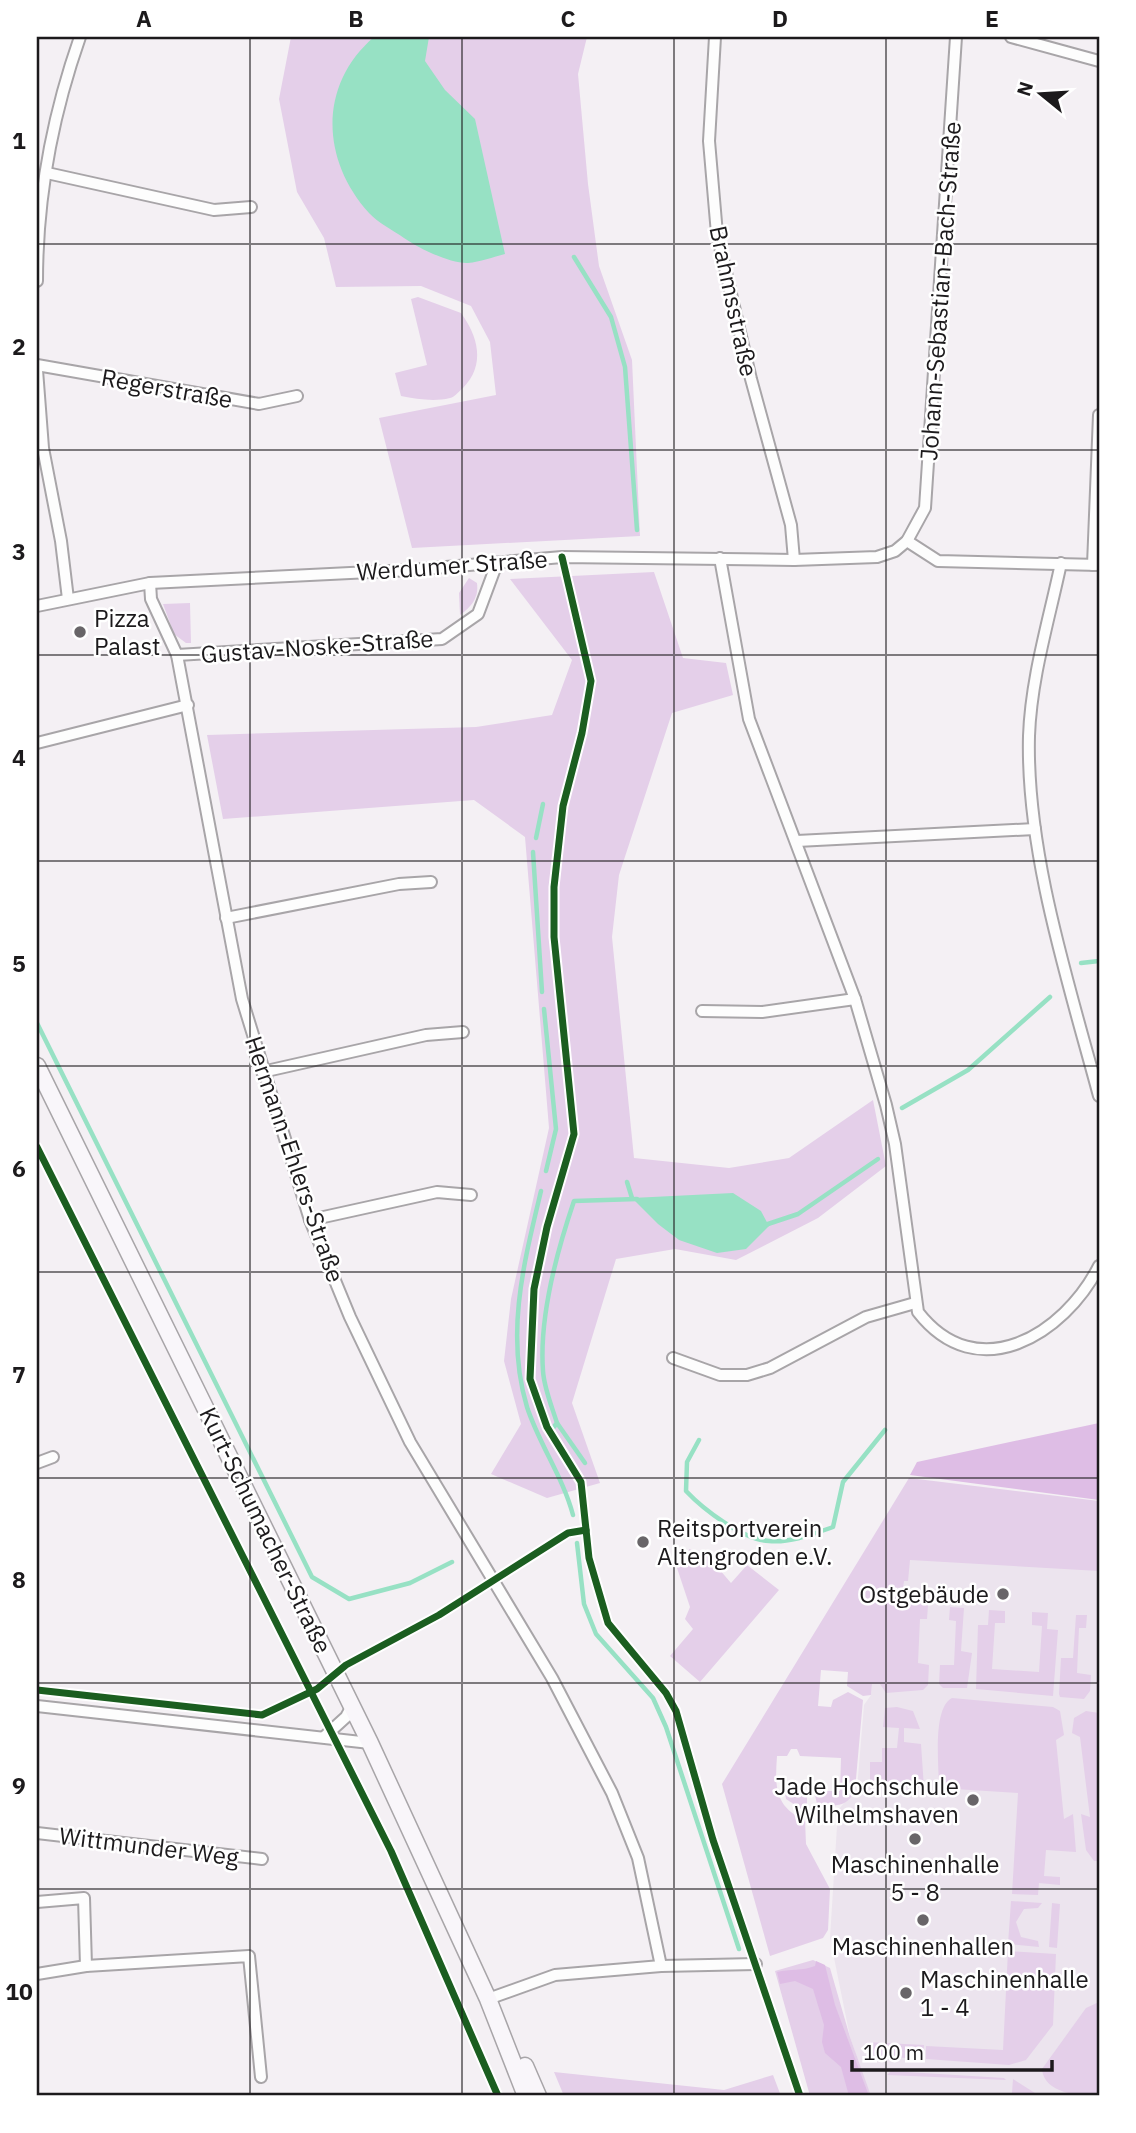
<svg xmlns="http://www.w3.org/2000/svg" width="1136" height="2133" viewBox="0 0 1136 2133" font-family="'IBM Plex Sans',sans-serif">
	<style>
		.built { fill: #ece4ee }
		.green { fill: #e4cfe9 }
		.forest { fill: #debde5 }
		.water { fill: #97e1c4 }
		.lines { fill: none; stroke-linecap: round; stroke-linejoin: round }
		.stream { stroke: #97e1c4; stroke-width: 4.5 }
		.street-casing { stroke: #a8a5a8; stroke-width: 14 }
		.secondary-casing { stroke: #a8a5a8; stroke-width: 19 }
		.street { stroke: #fdfdfd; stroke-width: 10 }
		.secondary { stroke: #f9f6fa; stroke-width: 16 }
		.cycleway-casing { stroke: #fff; stroke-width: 11 }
		.cycleway { stroke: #1b5e20; stroke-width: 7 }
		.grid { fill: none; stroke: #1c1a1c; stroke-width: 2; stroke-opacity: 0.55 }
		.poi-dot { fill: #686568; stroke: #fff; stroke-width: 2.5 }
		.labels { text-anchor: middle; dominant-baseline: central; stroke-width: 5; stroke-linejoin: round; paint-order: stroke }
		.street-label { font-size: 24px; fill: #1c1a1c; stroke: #fff }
		.poi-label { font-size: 24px; fill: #1c1a1c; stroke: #fff; text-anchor: start }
		.neatline { fill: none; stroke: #1c1a1c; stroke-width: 2.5 }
		.grid-label { font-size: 23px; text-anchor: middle; font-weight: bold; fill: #1c1a1c }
	</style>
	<rect width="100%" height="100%" fill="#f4f0f4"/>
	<polygon class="built" points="1099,1526 1099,2096 870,2096 850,2037 830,1938 838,1810 857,1789 864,1705 871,1695 886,1532"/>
	<g class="green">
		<polygon points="291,37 587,37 578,74 588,184 599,266 632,360 640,536 412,548 379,418 496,395 490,342 471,306 421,286 336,287 324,238 297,192 279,99"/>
		<path d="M418,297L461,313C478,336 486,365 463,388C459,391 455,397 450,398C434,402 417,399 401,396L395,373L427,365L411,299Z"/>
		<polygon points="654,572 683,658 726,663 733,695 672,713 619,875 612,937 634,1158 729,1168 789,1158 873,1100 886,1166 818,1218 736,1260 675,1249 616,1259 572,1403 600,1483 547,1498 491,1474 521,1424 504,1361 511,1299 549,1128 525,837 474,800 223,819 207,735 476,727 552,715 572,660 510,579"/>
		<path d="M469,578L477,583C479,598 471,607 460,615L459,593Z"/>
		<polygon points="190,603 191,643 186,643 174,634 163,604"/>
		<path d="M909,1478L1099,1501V1571L910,1560L908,1581H904L903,1588L888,1587L887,1592L907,1593V1603L928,1605L927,1619H920L918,1663L929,1665L928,1685L923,1690L886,1693L880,1684H872L871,1695L863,1696L847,1686L848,1672L821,1670L818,1706L831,1707L833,1700L848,1692L863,1700L855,1790C846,1810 835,1803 818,1808L814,1791H840L841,1758L800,1756L797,1749H791L787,1756H777C775,1785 774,1807 805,1820L806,1844L830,1889L828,1930L823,1938L770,1956L722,1784Z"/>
		<polygon points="689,1549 707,1555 731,1583 747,1565 779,1590 700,1682 670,1656 693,1629 685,1619 690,1607 676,1565 687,1563"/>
		<polygon points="950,1607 964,1608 961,1651 972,1653 967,1688 943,1688 939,1684 940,1665 954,1665 956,1621 949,1620"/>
		<polygon points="989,1610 1005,1611 1005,1623 995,1623 992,1669 1039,1672 1042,1626 1032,1625 1032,1612 1048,1613 1047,1629 1058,1630 1053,1696 976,1689 978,1625 988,1625"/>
		<polygon points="1076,1615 1087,1615 1086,1628 1079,1628 1077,1673 1091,1675 1090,1691 1084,1699 1060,1697 1059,1694 1061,1658 1073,1658"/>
		<path d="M952,1698L1053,1707L1060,1711L1064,1735L1056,1740L1064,1819L1073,1814L1076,1852L1046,1850L1044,1876L1060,1877V1885L1039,1883L1038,1895L1012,1894L1018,1793L939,1788C939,1767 932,1708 952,1698Z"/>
		<polygon points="897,1707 913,1711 920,1729 904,1728 904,1742 921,1744 924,1788 870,1785 870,1762 882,1762 882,1748 897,1748 899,1728 883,1727 885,1708"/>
		<polygon points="1086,1711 1099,1713 1099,1861 1094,1861 1086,1850 1081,1814 1090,1817 1080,1737 1072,1733 1074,1718"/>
		<polygon points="784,1788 807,1791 807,1813 786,1799"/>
		<polygon points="1011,1901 1042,1903 1038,1908 1024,1909 1016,1922 1021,1937 1038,1941 1039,1947 1008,1944"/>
		<polygon points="1052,1903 1060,1904 1057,1948 1049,1947"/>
		<polygon points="1008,1951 1056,1954 1053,2025 1026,2060 1009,2065 926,2059 926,2046 1003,2050"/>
		<polygon points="813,1960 830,1968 850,2037 871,2096 810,2096 775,1971"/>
		<path d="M1099,2002V2096C1080,2096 1044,2094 1042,2069L1086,2008Z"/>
		<polygon points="866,2042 924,2045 923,2059 874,2056"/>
		<polygon points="891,2071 1004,2078 1006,2080 887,2075"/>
		<polygon points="554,2072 724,2090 773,2075 781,2096 564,2096"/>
		<polygon points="1013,2079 1035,2093 1012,2093"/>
	</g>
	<g class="forest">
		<polygon points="1099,1423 1099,1500 910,1475 917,1462"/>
		<path d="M816,1961L825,1965L835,2005L869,2096H849L841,2067L825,2053L822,2042L824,2025L813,1989L795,1981L780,1984L777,1972C790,1969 802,1971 815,1966Z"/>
	</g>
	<g class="water">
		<path d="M374,37H429L425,61L445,90L475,119L505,254C493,257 480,262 468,263C451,264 418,248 404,238C393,230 378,223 369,213C321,160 318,85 374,37Z"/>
		<polygon points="733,1193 761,1211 769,1226 746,1249 717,1253 679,1240 658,1224 632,1198"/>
	</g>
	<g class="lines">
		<g class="stream">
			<polyline points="574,257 611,317 625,367 637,530"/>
			<polyline points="536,838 543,804"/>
			<polyline points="533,852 542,992"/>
			<polyline points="1081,963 1099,961"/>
			<polyline points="544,1009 556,1129 546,1171"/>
			<polyline points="37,1023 312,1577 349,1599 410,1583 452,1562"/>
			<polyline points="902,1108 968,1070 1050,997"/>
			<polyline points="627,1182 632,1198"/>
			<path d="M541,1191C524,1262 505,1334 527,1407C539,1444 563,1477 573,1515"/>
			<polyline points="765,1225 798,1214 878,1159"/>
			<polyline points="557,1423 585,1463"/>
			<path d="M553,1428L557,1423C552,1407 544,1388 543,1371C539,1317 557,1251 574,1201L637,1199"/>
			<path d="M699,1440L687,1462L686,1491C703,1509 743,1540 769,1541C791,1543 813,1534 833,1527L843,1482L885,1430"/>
			<polyline points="577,1543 584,1604 596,1634 653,1698 666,1727 739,1949"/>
		</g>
		<g class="street-casing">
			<g id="street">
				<polyline points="715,37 709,141 717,234 751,379 791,525 794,560"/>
				<polyline points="1011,37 1099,61"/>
				<polyline points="47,173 214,210 251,207"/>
				<path d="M37,281C37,199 53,114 80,37"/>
				<polyline points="37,365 259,404 297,396"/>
				<polyline points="37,370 43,448 61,541 68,599"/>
				<polyline points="907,541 938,561 1099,565"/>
				<path d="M720,558L749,719L855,999L886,1105L895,1144L918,1312C977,1388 1064,1335 1099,1266"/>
				<path d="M1061,563C1049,620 1031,678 1029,736C1026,853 1069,984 1099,1096"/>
				<polyline points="1093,565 1099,415"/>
				<polyline points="150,583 151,599 177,655 242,999 310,1220 350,1317 410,1442 552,1678 612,1793 638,1858 661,1966"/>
				<polyline points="37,606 150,583 411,570 562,557 794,560 877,557 895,551 907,541 925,508 956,37"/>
				<polyline points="177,655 442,639 478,614 497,563"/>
				<polyline points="37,743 188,705"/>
				<polyline points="797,841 1035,829"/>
				<polyline points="226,918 399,884 431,882"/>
				<polyline points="702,1011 762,1012 855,999"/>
				<polyline points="262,1072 426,1035 463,1032"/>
				<polyline points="310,1220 437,1192 471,1195"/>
				<polyline points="673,1358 720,1375 747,1375 770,1368 866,1317 915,1303"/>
				<polyline points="37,1463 53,1457"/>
				<polyline points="37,1706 370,1743"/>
				<polyline points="324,1737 346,1717 352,1706"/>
				<polyline points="37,1833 262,1859"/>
				<polyline points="37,1902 84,1898 86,1966"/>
				<polyline points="37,1974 86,1966 249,1956 261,2077"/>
				<polyline points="488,1999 555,1975 661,1966 756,1964"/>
			</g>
		</g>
		<g class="secondary-casing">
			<g id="secondary">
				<polyline points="37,1066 370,1743 488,1999 526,2096"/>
				<polyline points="525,2066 538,2096"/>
			</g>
		</g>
		<use href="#street" class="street"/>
		<use href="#secondary" class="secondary"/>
		<g class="cycleway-casing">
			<g id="cycleway">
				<polyline points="562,557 591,681 582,733 563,806 554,887 554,937 574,1134 547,1227 534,1289 530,1379 547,1427 581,1482 589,1558 608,1623 666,1693 676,1711 713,1840 800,2096"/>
				<polyline points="37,1147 391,1851 498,2096"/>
				<polyline points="37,1690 262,1715 317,1689 346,1665 439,1615 568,1533 586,1530"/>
			</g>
		</g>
		<use href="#cycleway" class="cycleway"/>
	</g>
	<path class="grid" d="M250,37V2096M462,37V2096M674,37V2096M886,37V2096M37,244H1099M37,450H1099M37,655H1099M37,861H1099M37,1066H1099M37,1272H1099M37,1478H1099M37,1683H1099M37,1889H1099"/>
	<g class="poi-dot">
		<circle cx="80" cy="632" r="7"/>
		<circle cx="643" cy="1542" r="7"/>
		<circle cx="1003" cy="1594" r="7"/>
		<circle cx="973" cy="1800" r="7"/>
		<circle cx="915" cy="1839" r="7"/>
		<circle cx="923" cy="1920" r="7"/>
		<circle cx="906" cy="1993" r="7"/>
	</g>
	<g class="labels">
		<g class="street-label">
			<text transform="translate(940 291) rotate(-86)">Johann-Sebastian-Bach-Straße</text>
			<text transform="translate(734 301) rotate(78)">Brahmsstraße</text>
			<text transform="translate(167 388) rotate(10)">Regerstraße</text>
			<text transform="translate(452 565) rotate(-4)">Werdumer Straße</text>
			<text transform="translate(317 646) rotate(-4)">Gustav-Noske-Straße</text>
			<text transform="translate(295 1159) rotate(71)">Hermann-Ehlers-Straße</text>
			<text transform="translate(266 1530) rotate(64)">Kurt-Schumacher-Straße</text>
			<text transform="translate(149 1846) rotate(7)">Wittmunder Weg</text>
		</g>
		<g class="poi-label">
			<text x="94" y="618">Pizza<tspan x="94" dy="28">Palast</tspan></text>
			<text x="657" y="1528">Reitsportverein<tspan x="657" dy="28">Altengroden e.V.</tspan></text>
			<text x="989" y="1594" text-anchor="end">Ostgebäude</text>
			<text x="959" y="1786" text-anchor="end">Jade Hochschule<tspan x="959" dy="28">Wilhelmshaven</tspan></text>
			<text x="915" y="1864" text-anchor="middle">Maschinenhalle<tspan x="915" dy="28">5 - 8</tspan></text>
			<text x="923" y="1946" text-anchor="middle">Maschinenhallen</text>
			<text x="920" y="1979">Maschinenhalle<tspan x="920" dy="28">1 - 4</tspan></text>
		</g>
	</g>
	<rect width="1136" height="2133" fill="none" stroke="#ffffff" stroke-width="77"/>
	<g transform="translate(1041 94) rotate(288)" stroke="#ffffff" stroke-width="5" paint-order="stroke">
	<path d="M0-5L12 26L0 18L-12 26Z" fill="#1c1a1c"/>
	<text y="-10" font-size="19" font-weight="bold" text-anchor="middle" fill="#1c1a1c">N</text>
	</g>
	<path d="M852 2060v10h200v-10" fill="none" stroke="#1c1a1c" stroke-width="3.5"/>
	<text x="863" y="2060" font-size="21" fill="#1c1a1c" stroke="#ffffff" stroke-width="5" paint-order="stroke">100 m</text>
	<rect x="38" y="38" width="1060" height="2056" class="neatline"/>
	<g class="grid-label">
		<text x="144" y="27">A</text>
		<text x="356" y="27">B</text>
		<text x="568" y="27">C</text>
		<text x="780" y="27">D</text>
		<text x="992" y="27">E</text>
		<text x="19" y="149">1</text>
		<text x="19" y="355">2</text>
		<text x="19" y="560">3</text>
		<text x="19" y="766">4</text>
		<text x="19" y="972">5</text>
		<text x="19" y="1177">6</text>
		<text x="19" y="1383">7</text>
		<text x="19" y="1588">8</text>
		<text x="19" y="1794">9</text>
		<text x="19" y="2000">10</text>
	</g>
</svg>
